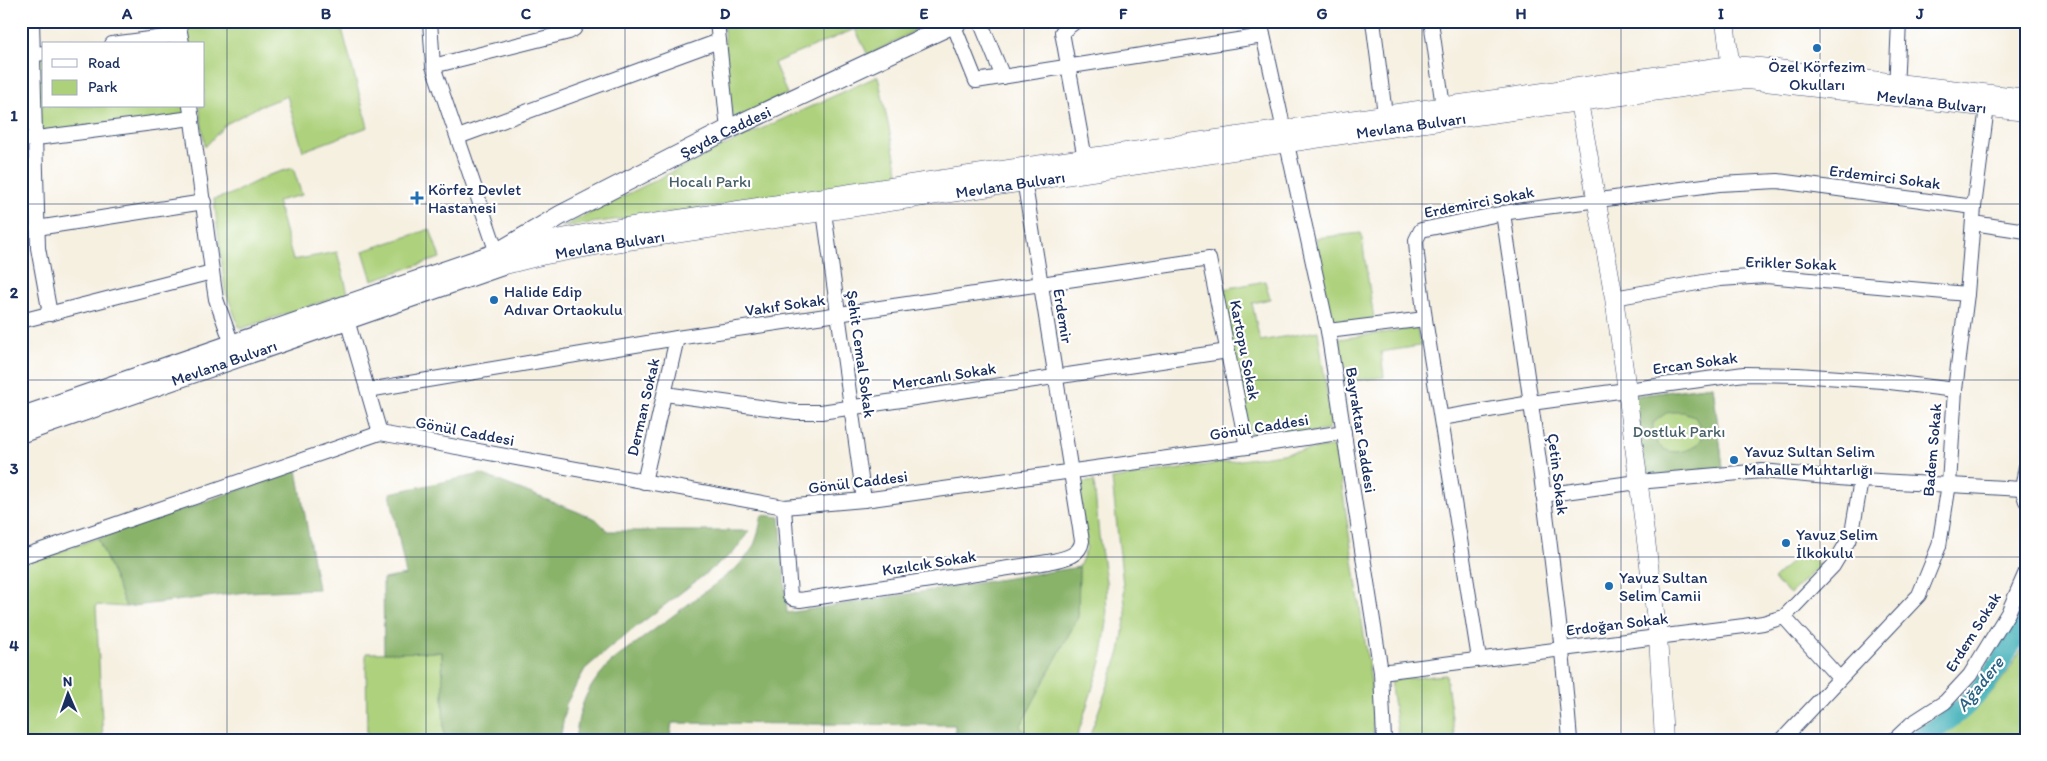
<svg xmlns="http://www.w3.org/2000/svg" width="2047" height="761" viewBox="0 0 2047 761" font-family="Itim,sans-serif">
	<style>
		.green { fill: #add17b; stroke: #64806c }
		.forest { fill: #8ab36b; stroke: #527164; fill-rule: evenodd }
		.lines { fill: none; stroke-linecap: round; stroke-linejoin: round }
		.river { stroke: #3eafb7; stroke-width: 21 }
		.minor-casing { stroke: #3c4c72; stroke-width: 16 }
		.tertiary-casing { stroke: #3c4c72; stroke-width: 19 }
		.secondary-casing { stroke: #3c4c72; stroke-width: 21 }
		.minor { stroke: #fff; stroke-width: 14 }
		.tertiary { stroke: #fff; stroke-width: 18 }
		.secondary { stroke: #fff; stroke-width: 19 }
		.grid { fill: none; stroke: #1b2f5e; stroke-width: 1; stroke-opacity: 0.55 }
		.poi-dot { fill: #1f6fb2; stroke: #fff; stroke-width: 2 }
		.labels { text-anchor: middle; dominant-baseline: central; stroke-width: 4.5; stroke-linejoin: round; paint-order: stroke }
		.poi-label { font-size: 16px; fill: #1b2f5e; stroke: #fff; text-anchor: start }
		.street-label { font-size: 16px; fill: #1b2f5e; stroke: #fff }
		.park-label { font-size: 16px; fill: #476067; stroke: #fff }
		.water-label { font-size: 18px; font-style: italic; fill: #296282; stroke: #fff }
		.neatline { fill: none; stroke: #1b2f5e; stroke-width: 2 }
		.grid-label { font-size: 16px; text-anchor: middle; font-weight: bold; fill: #1b2f5e }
	</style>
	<rect width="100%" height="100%" fill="#fff"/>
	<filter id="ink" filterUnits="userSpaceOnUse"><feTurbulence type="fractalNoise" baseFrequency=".02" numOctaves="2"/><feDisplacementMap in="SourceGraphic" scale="10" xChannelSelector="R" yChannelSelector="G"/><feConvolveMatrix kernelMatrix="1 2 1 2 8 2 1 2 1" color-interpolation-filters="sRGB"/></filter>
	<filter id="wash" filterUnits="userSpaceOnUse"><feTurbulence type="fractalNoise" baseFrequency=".0096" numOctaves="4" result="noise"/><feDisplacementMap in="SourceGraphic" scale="20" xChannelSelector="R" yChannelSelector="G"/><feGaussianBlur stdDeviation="1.12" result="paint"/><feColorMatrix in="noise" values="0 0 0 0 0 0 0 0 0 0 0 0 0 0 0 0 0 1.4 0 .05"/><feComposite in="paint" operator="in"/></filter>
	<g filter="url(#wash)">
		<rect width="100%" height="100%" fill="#f6f0e1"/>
		<g class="green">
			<polygon points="186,21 340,21 368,127 303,151 287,96 258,107 226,124 205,147 199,106 204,106 204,44 189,44"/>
			<polygon points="723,21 934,21 868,55 855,29 774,63 787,94 732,120"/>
			<polygon points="44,53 44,106 190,106 192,118 34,138 33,54"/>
			<polygon points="878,76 900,181 562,227 728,144"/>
			<polygon points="293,168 302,195 277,201 293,260 337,252 348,293 240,329 225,290 214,199 229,195 269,175"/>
			<polygon points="430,229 440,258 372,280 363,251"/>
			<polygon points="1361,233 1374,319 1331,325 1316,238"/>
			<polygon points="1265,281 1270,299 1252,303 1260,341 1318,331 1331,422 1328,430 1261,440 1249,433 1219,290"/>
			<polygon points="1417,328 1420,346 1381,352 1384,377 1345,382 1339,339"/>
			<polygon points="1713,386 1723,468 1645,477 1634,396"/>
			<polygon points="1336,446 1371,682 1374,740 1088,740 1120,652 1126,614 1112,479"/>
			<polygon points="1094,481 1099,536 1106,581 1107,622 1101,662 1076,740 1035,740 1019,727 1078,617 1079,567 1087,548 1078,483"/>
			<polygon points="98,538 126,607 96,605 103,740 21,740 21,565"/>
			<polygon points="1804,550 1820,565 1790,594 1773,579"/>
			<path d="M2026,641V740H1937C1977,712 2004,684 2026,641Z"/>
			<polygon points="442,652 444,740 367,740 366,653"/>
			<polygon points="1446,675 1455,740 1399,740 1390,680"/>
		</g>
		<g class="forest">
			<path d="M1713,386L1723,468L1645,477L1634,396ZM1673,412H1683L1694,416C1698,422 1703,429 1702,437C1699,454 1649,464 1653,423L1666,413Z"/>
			<polygon points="297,470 318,589 247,592 126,607 98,538"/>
			<polygon points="481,474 596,519 608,531 749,531 734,552 614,644 585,669 566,704 560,740 444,740 442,652 384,653 383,579 406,575 390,493"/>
			<path d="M762,515L780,517L787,613L1079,567L1078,617L1020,727L1035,740H955V725L672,723L670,736L598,737L597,740H575C580,703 586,689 611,662L734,570C755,549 756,544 762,515Z"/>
		</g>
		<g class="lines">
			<path class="river" d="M1918,740C1933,730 1950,720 1963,708C1991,683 2010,648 2026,614"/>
		</g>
	</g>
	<g filter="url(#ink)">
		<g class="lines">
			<g class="minor-casing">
				<g id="minor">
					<polyline points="32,21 38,248 50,314"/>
					<polyline points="178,21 182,43"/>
					<polyline points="430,21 433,66 497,253"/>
					<polyline points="717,21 728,130"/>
					<polyline points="952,21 976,81 1263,36"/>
					<polyline points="980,21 1003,77"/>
					<polyline points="1076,21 1062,32 1085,159"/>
					<polyline points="1260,21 1328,331 1381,672 1384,740"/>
					<polyline points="1373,21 1385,114"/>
					<polyline points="1431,21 1443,107"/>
					<polyline points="112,44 180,35"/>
					<polyline points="21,56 44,53"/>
					<polyline points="433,66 569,32 574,29 579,21"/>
					<polyline points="1896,91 1899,21"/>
					<polyline points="190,106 214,286 216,299 232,344"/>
					<polyline points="458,137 719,41"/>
					<polyline points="21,140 192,118"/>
					<polyline points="824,212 864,500"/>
					<path d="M1503,213C1529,388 1556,563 1570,740"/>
					<polyline points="1973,223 2026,231"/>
					<polyline points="37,228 204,202"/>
					<polyline points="1614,298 1720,279 1766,276 1967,294"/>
					<polyline points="347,320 380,433 784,507 864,500 1247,447 1344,432"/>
					<polyline points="21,321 212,272"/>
					<polyline points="1328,331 1425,319"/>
					<polyline points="368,390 677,338 1209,259 1247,447"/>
					<polyline points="665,394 796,412 821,412 1228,351"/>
					<polyline points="1441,418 1531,403 1744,374 1798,375 1882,381 1955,390"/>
					<polyline points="2026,466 2022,489 2026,501"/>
					<polyline points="644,482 677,338"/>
					<polyline points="1543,495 1638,482 1762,471 1861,480 2022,489"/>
					<path d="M784,507L790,596L794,599L800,600L1048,562C1061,559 1080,557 1082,541L1023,173"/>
					<polyline points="21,557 380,433"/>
					<polyline points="1784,617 1839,678"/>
					<polyline points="1479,659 1425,319 1417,255 1416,240 1421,230 1509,212 1719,184 1778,181 1974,207"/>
					<polyline points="1381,672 1744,626 1763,623 1784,617 1833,566 1848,541 1853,527 1861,480"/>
					<polyline points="1782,740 1919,595 1939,546 1949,484 1955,390 1967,294 1974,207 1987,107"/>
					<polyline points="1894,740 1911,724 1945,702 1970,675 2008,613 2026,572"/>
				</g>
			</g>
			<g class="tertiary-casing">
				<g id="tertiary">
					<polyline points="1725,21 1732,78"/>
					<polyline points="1577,91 1614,298 1627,390 1658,636 1664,740"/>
					<polyline points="507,250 546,241 593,232 1022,167 1730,65 1760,67 2026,98"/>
					<path id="s1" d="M501,266L541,256L607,244L1396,127L1732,81L1747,80L2026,112"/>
				</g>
			</g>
			<g class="secondary-casing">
				<g id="secondary">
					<path id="s2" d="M21,417L497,253L561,215L725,131L959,21"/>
					<path id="s3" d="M21,433L501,266L497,253"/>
				</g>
			</g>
			<use href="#minor" class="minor"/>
			<use href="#tertiary" class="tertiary"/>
			<use href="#secondary" class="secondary"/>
		</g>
	</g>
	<path class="grid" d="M227,21V740M426,21V740M625,21V740M824,21V740M1024,21V740M1223,21V740M1422,21V740M1621,21V740M1820,21V740M21,204H2026M21,380H2026M21,557H2026"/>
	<g class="poi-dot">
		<circle cx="1817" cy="48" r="5"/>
		<path d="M414.5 190.5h5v5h5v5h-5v5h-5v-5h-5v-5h5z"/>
		<circle cx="494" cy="300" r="5"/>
		<circle cx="1734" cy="460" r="5"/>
		<circle cx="1786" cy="543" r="5"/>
		<circle cx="1609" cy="586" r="5"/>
	</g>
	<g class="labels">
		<g class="poi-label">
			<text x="1817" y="66" text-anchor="middle">Özel Körfezim<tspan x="1817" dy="18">Okulları</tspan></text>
			<text x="428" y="189">Körfez Devlet<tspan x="428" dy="18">Hastanesi</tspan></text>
			<text x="504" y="291">Halide Edip<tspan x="504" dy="18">Adıvar Ortaokulu</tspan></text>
			<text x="1744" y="451">Yavuz Sultan Selim<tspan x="1744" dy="18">Mahalle Muhtarlığı</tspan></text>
			<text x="1796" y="534">Yavuz Selim<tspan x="1796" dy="18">İlkokulu</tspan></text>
			<text x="1619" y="577">Yavuz Sultan<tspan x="1619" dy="18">Selim Camii</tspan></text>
		</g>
		<g class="street-label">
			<text stroke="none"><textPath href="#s1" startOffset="1446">Mevlana Bulvarı</textPath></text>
			<text stroke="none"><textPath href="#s1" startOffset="921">Mevlana Bulvarı</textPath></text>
			<text stroke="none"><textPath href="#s2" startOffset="762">Şeyda Caddesi</textPath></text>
			<text transform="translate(1885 177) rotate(7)">Erdemirci Sokak</text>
			<text stroke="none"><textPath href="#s1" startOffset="516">Mevlana Bulvarı</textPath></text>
			<text transform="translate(1479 202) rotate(-11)">Erdemirci Sokak</text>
			<text stroke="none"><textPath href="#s1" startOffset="111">Mevlana Bulvarı</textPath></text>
			<text transform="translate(1791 263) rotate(2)">Erikler Sokak</text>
			<text transform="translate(785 305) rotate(-8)">Vakıf Sokak</text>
			<text transform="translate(1063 316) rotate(81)">Erdemir</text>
			<text transform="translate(1245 350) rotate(79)">Kartopu Sokak</text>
			<text transform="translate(861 354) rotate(82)">Şehit Cemal Sokak</text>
			<text stroke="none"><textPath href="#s3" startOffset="215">Mevlana Bulvarı</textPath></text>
			<text transform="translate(1695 363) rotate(-8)">Ercan Sokak</text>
			<text transform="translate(944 376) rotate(-9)">Mercanlı Sokak</text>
			<text transform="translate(643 407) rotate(-77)">Derman Sokak</text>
			<text transform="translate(1259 427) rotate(-9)">Gönül Caddesi</text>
			<text transform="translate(1361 430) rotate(81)">Bayraktar Caddesi</text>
			<text transform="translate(465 431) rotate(11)">Gönül Caddesi</text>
			<text transform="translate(1932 450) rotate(-85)">Badem Sokak</text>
			<text transform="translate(1558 474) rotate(83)">Çetin Sokak</text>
			<text transform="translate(858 482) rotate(-7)">Gönül Caddesi</text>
			<text transform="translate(929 563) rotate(-9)">Kızılcık Sokak</text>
			<text transform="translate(1617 624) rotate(-7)">Erdoğan Sokak</text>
			<text transform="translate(1973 632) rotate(-58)">Erdem Sokak</text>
		</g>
		<g class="park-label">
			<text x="710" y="181">Hocalı Parkı</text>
			<text x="1679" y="431">Dostluk Parkı</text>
		</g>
		<g class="water-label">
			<text transform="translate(1980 684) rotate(-51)">Ağadere</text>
		</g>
	</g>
	<rect width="2047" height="761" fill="none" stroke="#fff" stroke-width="55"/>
	<rect x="42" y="42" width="162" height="65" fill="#ffffff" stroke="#a4acbf"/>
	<rect x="52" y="59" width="25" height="8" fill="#ffffff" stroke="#a4acbf"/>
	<text x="88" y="68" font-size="15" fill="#1b2f5e">Road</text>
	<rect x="52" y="80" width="25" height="15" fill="#add17b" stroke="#a4acbf"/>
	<text x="88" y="92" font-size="15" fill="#1b2f5e">Park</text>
	<g transform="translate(68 694) rotate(358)" stroke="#ffffff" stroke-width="4" paint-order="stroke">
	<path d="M0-4L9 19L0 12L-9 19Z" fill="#1b2f5e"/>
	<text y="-8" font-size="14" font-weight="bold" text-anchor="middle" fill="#1b2f5e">N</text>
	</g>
	<rect x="28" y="28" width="1992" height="706" class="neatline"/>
	<g class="grid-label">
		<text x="127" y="19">A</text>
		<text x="326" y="19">B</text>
		<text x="526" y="19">C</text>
		<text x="725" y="19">D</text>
		<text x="924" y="19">E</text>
		<text x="1123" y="19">F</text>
		<text x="1322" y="19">G</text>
		<text x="1521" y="19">H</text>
		<text x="1721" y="19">I</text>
		<text x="1920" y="19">J</text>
		<text x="14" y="121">1</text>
		<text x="14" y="298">2</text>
		<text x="14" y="474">3</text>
		<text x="14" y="651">4</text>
	</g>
</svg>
